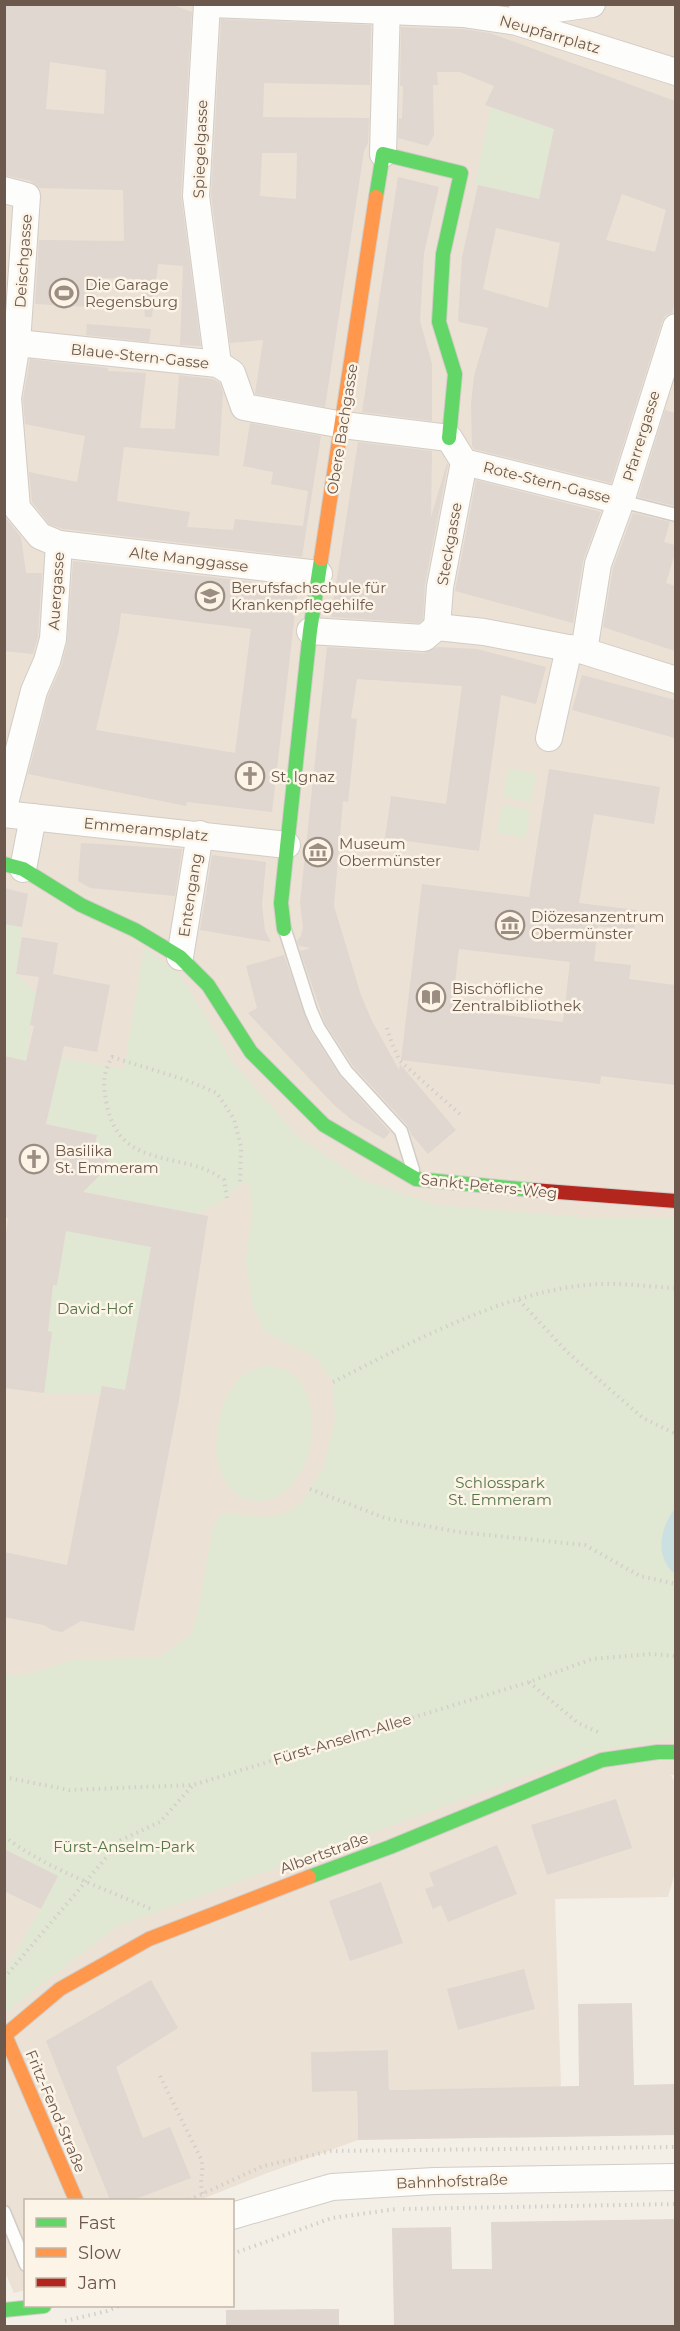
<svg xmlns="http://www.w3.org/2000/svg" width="680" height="2331" viewBox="0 0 680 2331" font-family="Montserrat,sans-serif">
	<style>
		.residential { fill: #ece1d5 }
		.green { fill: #e0e8d3 }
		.water { fill: #cbe0e1 }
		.building { fill: #dfd7d0; fill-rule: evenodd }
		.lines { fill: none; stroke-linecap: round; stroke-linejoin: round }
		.lane-casing { stroke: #d2ccc6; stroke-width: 15 }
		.street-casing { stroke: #d2ccc6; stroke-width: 28 }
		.fast-casing { stroke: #d2ccc6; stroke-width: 16 }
		.slow-casing { stroke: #d2ccc6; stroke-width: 16 }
		.jam-casing { stroke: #d2ccc6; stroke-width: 16 }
		.path { stroke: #d4cfca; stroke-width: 4; stroke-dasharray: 1.5 4.5; stroke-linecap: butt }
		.lane { stroke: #fdfdfb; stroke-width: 12 }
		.street { stroke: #fdfdfb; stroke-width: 26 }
		.fast { stroke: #63d668; stroke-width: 14 }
		.slow { stroke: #ff974d; stroke-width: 14 }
		.jam { stroke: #b3261e; stroke-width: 14 }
		.labels { text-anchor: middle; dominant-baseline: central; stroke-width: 5; stroke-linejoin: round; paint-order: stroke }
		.street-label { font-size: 15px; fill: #6c584c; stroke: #fcf4e7 }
		.poi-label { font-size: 15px; fill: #6c584c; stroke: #fcf4e7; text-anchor: start }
		.park-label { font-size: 15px; fill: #567649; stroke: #fcf4e7 }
	</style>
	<rect width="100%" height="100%" fill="#f3efe7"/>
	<polygon class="residential" points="4,5 676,5 676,1775 671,1775 676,1785 676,1869 668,1897 555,1899 561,2087 389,2090 388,2050 312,2052 312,2092 357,2091 358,2140 262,2175 200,2200 26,2200 25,2290 14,2293 4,2270"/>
	<g class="green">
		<polygon points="491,107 554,129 539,199 475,184"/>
		<polygon points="508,769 536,774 531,802 503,797"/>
		<polygon points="502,805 530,810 525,838 497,833"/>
		<polygon points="5,924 22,927 16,974 36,993 30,1025 26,1061 5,1056"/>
		<polygon points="144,947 179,973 233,1062 298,1137 363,1180 437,1205 592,1218 675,1218 675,1738 594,1751 116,1927 5,2013 5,1972 58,1877 5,1849 5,1676 28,1674 73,1660 160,1657 191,1634 197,1616 213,1527 219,1516 232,1513 260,1517 282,1515 301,1503 324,1467 335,1418 333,1382 316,1358 264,1331 252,1303 246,1262 252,1216 249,1183 240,1185 227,1198 197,1214 82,1191 84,1180 96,1182 98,1174 108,1167 107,1160 102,1155 104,1147 95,1145 97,1135 59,1128 47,1122 61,1058 124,1069"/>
		<polygon points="66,1231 151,1247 125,1390 103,1386 101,1393 44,1393 52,1332 48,1331 53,1285 57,1285"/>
		<path d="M264,1366C337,1364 321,1499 260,1501C197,1503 206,1374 264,1366Z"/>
	</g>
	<path class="water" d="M675,1508V1574C654,1557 660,1528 675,1508Z"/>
	<g class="building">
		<path d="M4,4H170L192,12L181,195L201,346L180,345L183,266L158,264L152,317H145L140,279L97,278L90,307L35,304L39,240L124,241L123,190L39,188L31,181L4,175ZM50,62L106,70L104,114L46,109Z"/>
		<path d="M221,19L371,25L370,85L264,83L263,117L369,118L368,143L364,151L325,407L255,394L263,340L230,343L211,195ZM262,153H297L296,199L260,196Z"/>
		<path d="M401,27L462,29L490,33L675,101V300L672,313L665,316L662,322L611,483L474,449L472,446L471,404L474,376L488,328L459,322L458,320L462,257L478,185L539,199L554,129L485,105L494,86L460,72H437L438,85H433L434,135L428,146L398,138L399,118L402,119L403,86H400ZM622,194L666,210L655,252L606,240ZM496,228L560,243L548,308L483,289Z"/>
		<polygon points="398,177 439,187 424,253 420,321 432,364 432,421 362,412"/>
		<polygon points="87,324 151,329 149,342 86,335"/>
		<polygon points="30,359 108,368 108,371 146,373 140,428 175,429 179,375 213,379 220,383 223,392 219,456 124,447 117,501 190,512 187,527 233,530 235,519 303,526 308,491 271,484 273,472 243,466 250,423 321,436 302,557 63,529 49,524 32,502 29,472 77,482 85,436 25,424 23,399"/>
		<polygon points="665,410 675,413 675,506 638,497"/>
		<polygon points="358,442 432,451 431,517 447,463 448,465 425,584 423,620 419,623 331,617"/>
		<polygon points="476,480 601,512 583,561 573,623 455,591"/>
		<polygon points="633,513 670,522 664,542 675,545 675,553 666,583 675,586 675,651 603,627 613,568"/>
		<polygon points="4,516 21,537 26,573 42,573 38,637 33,654 4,651"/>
		<path d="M73,561L298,587L272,812L187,802L186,806L28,774L48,696L61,667L67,643ZM121,613L251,629L235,753L96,730L119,630Z"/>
		<polygon points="327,647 423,653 437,647 477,649 546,667 536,704 501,695 479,851 385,838 391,796 446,804 462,686 357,679 351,718 357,719 348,802 343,801 334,906 361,995 372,1021 399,1070 400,1064 456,1130 428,1154 411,1134 407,1125 353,1066 325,1023 300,951 311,948 299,946 297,941 301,936 303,927 300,903"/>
		<polygon points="582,675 675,700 675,738 572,710"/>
		<path d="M549,769L660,787L654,824L594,814L579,903L637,910L634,930L598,926L594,961L631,965L629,979L675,985V1085L601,1076L600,1084L401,1060L422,884L529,897ZM459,949L570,962L563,1022L452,1009Z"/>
		<polygon points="81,843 182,849 175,896 90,888 78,881"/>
		<polygon points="212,855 266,862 262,905 265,931 271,942 200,930"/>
		<polygon points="4,888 28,894 22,927 4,924"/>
		<polygon points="22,937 58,943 53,974 110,985 97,1052 64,1046 46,1124 97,1135 95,1145 104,1147 102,1155 111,1164 83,1192 208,1216 179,1400 134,1631 81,1621 62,1632 52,1630 44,1625 4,1617 4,1552 67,1565 102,1386 125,1390 151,1247 66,1231 57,1285 53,1285 48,1331 52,1332 44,1393 4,1388 4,1248 8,1218 4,1217 4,1056 26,1061 34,1026 30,1025 39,977 16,974"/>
		<polygon points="284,955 311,1031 340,1076 390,1132 384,1139 352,1120 333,1104 248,1013 257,1008 246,966"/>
		<polygon points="616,1799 632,1848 547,1875 531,1825"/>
		<polygon points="497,1845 517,1894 448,1922 441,1905 433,1909 425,1889 434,1886 429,1873"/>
		<polygon points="4,1849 58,1876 41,1909 4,1891"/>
		<polygon points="381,1882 403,1943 350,1961 329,1901"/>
		<polygon points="524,1969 535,2009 458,2030 447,1989"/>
		<polygon points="151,1980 178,2028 116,2067 143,2138 170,2127 191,2178 133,2200 110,2200 46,2041"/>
		<polygon points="632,2003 634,2085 675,2084 675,2135 358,2140 357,2091 312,2092 311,2052 388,2050 389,2090 579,2086 578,2004"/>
		<polygon points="675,2219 675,2326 394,2326 392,2228 451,2227 452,2269 492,2269 491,2222"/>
		<polygon points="339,2309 339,2326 226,2326 226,2310"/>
	</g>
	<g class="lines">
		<g class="lane-casing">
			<g id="lane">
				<polyline points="621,501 676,515"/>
				<polyline points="285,930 311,1011 318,1027 346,1071 401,1131 413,1170"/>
				<polyline points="4,2212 26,2265"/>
			</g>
		</g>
		<g class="street-casing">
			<g id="street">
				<polyline points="207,4 196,196 218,364"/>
				<polyline points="210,4 463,14 517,22 676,72"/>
				<polyline points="520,14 592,4"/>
				<polyline points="383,154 387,4"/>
				<polyline points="4,190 27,196 17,343 8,398 17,508 40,536 59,544 53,639 47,661 34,691 4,807"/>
				<polyline points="17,343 218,364 232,373 244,407 343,425 449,438 464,462 621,501"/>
				<polyline points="59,544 319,574"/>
				<polyline points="437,627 440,587 464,462"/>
				<polyline points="310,631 424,638 437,627 484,632 584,651 676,680"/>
				<polyline points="584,651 598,564 621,501 676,327"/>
				<polyline points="549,738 569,648"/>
				<polyline points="4,814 287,845"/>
				<polyline points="23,869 33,817"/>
				<polyline points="180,957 200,834"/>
				<polyline points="232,2216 332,2187 434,2181 676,2177"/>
			</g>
		</g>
		<g class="fast-casing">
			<g id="fast">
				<polyline points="376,197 383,154 461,173 443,254 439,322 455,374 449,438"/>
				<polyline points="4,864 23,869 81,905 135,930 180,957 208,985 251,1052 324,1125 416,1179 532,1190"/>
				<polyline points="284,929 281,903 310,631 321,559"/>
				<polyline points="309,1877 390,1847 602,1760 658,1752 676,1752"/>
				<polyline points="4,2310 44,2306"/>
			</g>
		</g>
		<g class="slow-casing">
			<g id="slow">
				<polyline points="321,559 376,197"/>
				<polyline points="5,2035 76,2200"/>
				<polyline points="4,2036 60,1989 149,1939 309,1877"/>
			</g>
		</g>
		<g class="jam-casing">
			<polyline id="jam" points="532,1190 676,1201"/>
		</g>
		<g class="path">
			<polyline points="387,1028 392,1044 400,1061 462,1116"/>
			<path d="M227,1198L224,1180C184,1149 122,1173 107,1106C103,1086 102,1075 112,1057L186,1080L217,1093L234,1119L241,1147L240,1185"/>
			<polyline points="519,1300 567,1352 643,1418 676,1434"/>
			<path d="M333,1382C412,1342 512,1287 602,1284C626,1283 651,1287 676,1288"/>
			<polyline points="4,1389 9,1388"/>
			<polyline points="310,1489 385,1518 458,1532 585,1545 640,1576 676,1584"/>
			<polyline points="529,1682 578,1723 598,1732"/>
			<polyline points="4,1777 69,1790 193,1785 529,1682 592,1659 651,1654 676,1656"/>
			<path d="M4,1836C44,1868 105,1889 151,1909"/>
			<polyline points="4,1978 121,1840 160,1822 193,1785"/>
			<path d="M160,2076L201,2159C205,2172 198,2179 203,2194"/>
			<polyline points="189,2200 263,2166 331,2151 676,2147"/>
			<polyline points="403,2209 676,2204"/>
			<polyline points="232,2254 332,2218 396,2209"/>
			<polyline points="65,2321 107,2311 119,2306"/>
		</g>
		<use href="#lane" class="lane"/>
		<use href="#street" class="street"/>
		<use href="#fast" class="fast"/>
		<use href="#slow" class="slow"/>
		<use href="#jam" class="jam"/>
	</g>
	<defs>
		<g id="stadium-ring" transform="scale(1.5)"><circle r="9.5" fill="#fcf4e7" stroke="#9b8d82" stroke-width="1.5"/><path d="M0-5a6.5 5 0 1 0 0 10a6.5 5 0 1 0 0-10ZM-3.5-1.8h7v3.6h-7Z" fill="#9b8d82"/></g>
		<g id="university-ring" transform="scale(1.5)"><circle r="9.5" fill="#fcf4e7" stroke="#9b8d82" stroke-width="1.5"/><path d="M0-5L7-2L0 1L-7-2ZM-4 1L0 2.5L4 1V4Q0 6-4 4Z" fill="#9b8d82"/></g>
		<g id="church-ring" transform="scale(1.5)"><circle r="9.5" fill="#fcf4e7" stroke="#9b8d82" stroke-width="1.5"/><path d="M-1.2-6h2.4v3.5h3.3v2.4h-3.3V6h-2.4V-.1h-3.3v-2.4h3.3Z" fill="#9b8d82"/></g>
		<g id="museum-ring" transform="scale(1.5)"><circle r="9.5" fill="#fcf4e7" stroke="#9b8d82" stroke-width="1.5"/><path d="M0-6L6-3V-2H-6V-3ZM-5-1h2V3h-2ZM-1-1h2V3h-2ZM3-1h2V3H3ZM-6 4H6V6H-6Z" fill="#9b8d82"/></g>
		<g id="library-ring" transform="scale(1.5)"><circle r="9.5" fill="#fcf4e7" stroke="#9b8d82" stroke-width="1.5"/><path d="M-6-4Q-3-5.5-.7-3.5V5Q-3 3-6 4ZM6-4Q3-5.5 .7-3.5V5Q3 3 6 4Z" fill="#9b8d82"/></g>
	</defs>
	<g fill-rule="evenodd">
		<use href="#stadium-ring" x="64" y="293"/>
		<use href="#university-ring" x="210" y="596"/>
		<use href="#church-ring" x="250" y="776"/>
		<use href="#museum-ring" x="318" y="852"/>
		<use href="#museum-ring" x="510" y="925"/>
		<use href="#library-ring" x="431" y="997"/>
		<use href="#church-ring" x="34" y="1159"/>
	</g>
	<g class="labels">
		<g class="street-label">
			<text transform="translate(550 34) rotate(16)">Neupfarrplatz</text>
			<text transform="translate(200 149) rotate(-88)">Spiegelgasse</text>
			<text transform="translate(23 261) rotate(-86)">Deischgasse</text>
			<text transform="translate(140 356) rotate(6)">Blaue-Stern-Gasse</text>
			<text transform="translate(342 429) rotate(-81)">Obere Bachgasse</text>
			<text transform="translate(641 436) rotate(-73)">Pfarrergasse</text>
			<text transform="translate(547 482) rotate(14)">Rote-Stern-Gasse</text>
			<text transform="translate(449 544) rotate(-80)">Steckgasse</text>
			<text transform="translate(189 559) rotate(7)">Alte Manggasse</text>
			<text transform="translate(56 591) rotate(-86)">Auergasse</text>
			<text transform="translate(146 829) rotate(6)">Emmeramsplatz</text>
			<text transform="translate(190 895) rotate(-81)">Entengang</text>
			<text transform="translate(489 1186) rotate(6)">Sankt-Peters-Weg</text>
			<text transform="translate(342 1739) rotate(-17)">Fürst-Anselm-Allee</text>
			<text transform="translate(324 1853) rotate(-20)">Albertstraße</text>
			<text transform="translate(56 2111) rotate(67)">Fritz-Fend-Straße</text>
			<text transform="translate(452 2181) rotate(-2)">Bahnhofstraße</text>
		</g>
		<g class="poi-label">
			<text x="85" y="284">Die Garage<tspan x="85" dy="17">Regensburg</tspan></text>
			<text x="231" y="587">Berufsfachschule für<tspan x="231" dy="17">Krankenpflegehilfe</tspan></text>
			<text x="271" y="776">St. Ignaz</text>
			<text x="339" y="843">Museum<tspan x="339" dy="17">Obermünster</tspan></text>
			<text x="531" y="916">Diözesanzentrum<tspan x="531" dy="17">Obermünster</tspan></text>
			<text x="452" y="988">Bischöfliche<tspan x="452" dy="17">Zentralbibliothek</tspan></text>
			<text x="55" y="1150">Basilika<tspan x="55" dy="17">St. Emmeram</tspan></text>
		</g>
		<g class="park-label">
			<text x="95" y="1308">David-Hof</text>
			<text x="500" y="1482">Schlosspark<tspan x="500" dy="17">St. Emmeram</tspan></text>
			<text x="124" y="1846">Fürst-Anselm-Park</text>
		</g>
	</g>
	<rect width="680" height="2331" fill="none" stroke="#6c584c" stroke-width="12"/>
	<rect x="24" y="2199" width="210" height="108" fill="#fcf4e7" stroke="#c2b6a9" stroke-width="1.5"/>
	<rect x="36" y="2218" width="30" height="9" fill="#63d668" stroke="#c2b6a9" stroke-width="1.5"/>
	<text x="78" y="2229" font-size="18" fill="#6c584c">Fast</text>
	<rect x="36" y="2248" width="30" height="9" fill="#ff974d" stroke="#c2b6a9" stroke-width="1.5"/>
	<text x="78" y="2259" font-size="18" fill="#6c584c">Slow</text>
	<rect x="36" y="2278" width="30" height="9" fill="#b3261e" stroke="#c2b6a9" stroke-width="1.5"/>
	<text x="78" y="2289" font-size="18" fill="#6c584c">Jam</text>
</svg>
